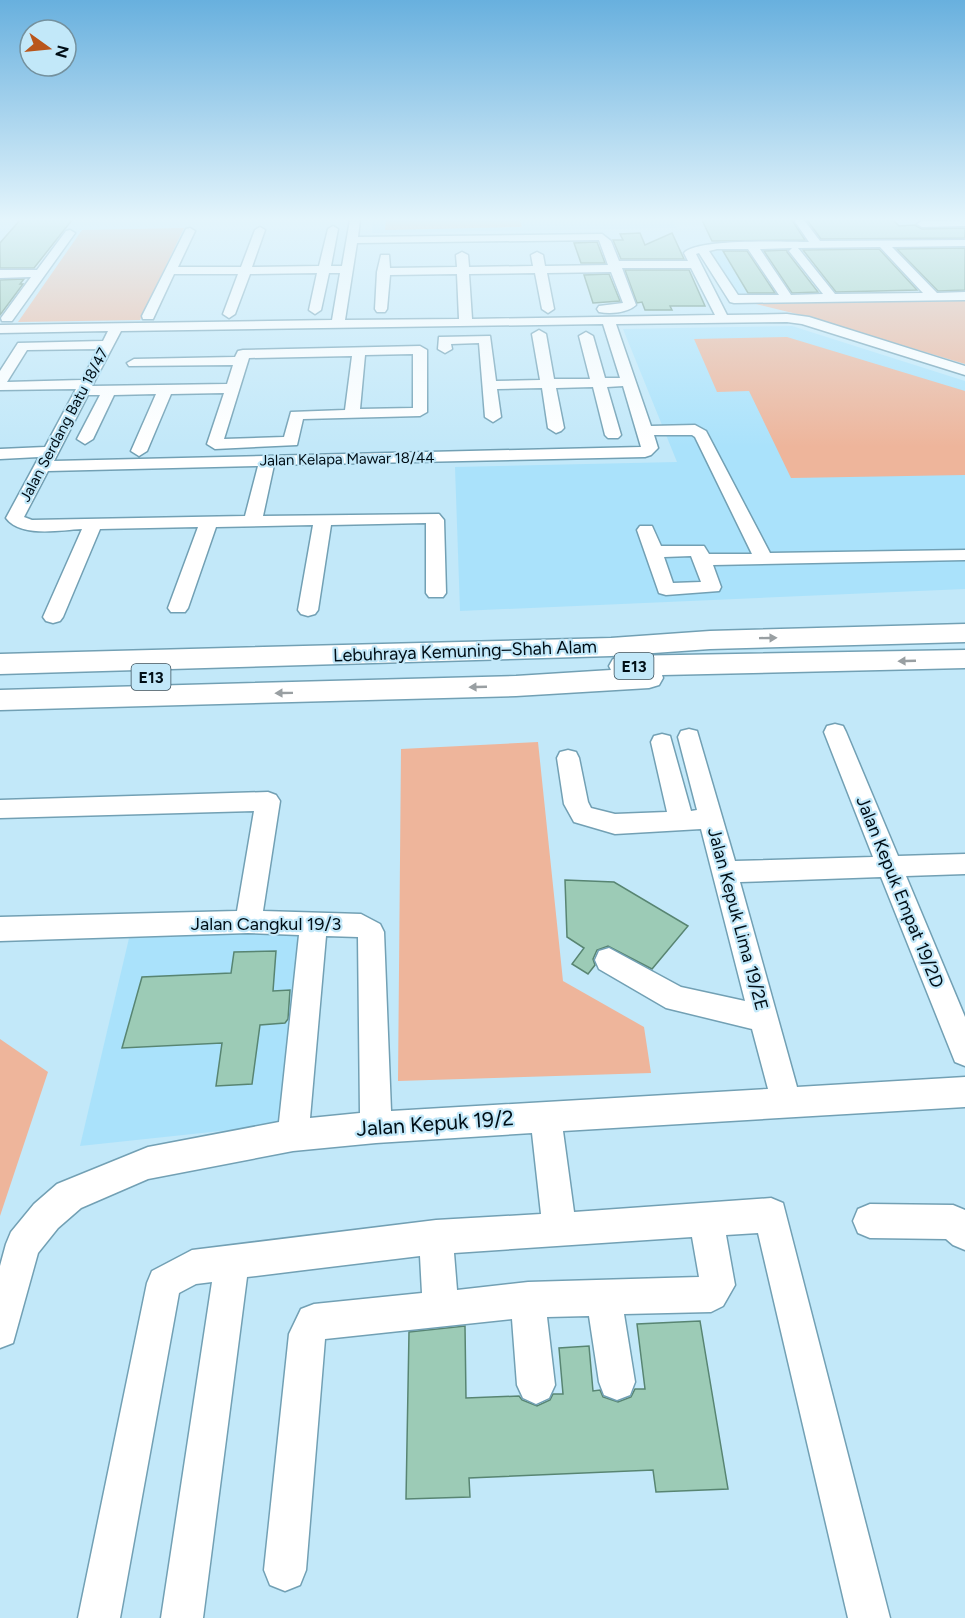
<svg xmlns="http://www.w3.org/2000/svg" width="965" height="1618" viewBox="0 0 965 1618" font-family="Figtree,sans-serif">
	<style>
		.built { fill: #aae2fb }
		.green { fill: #eeb59b }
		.building { fill: #9ccbb6; stroke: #588572; stroke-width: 1.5 }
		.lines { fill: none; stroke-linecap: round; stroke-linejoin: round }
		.minor-casing { stroke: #72a0b4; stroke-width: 3 }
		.highway-casing { stroke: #72a0b4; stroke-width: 3 }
		.minor { fill: #fff; fill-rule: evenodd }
		.highway { fill: #fff; fill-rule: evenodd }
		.oneway { fill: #999fa2 }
		.labels { text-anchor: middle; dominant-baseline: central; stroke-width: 4.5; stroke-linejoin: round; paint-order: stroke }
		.far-street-label { font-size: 15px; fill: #000e16; stroke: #c2e8f9 }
		.shield { fill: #c2e8f9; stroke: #3a4f5a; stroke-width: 1.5 }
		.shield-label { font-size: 16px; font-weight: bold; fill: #000e16 }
		.street-label { font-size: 18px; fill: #000e16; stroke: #c2e8f9 }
		.near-street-label { font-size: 21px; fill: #000e16; stroke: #c2e8f9 }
	</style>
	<rect width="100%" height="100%" fill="#c2e8f9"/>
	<g class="built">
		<polygon points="372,220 673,220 677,228 372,233"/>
		<polygon points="750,247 784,297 738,298 706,249"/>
		<polygon points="792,326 965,381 965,589 460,611 455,467 677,462 623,329"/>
		<polygon points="307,929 287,1124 80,1146 130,934"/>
	</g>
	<g class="green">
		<polygon points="386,220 520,220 522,227 385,230"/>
		<polygon points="184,228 140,320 18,322 82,230"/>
		<polygon points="965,301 965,364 801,315 748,302"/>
		<polygon points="787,337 965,391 965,475 791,478 749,391 717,392 694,339"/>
		<polygon points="538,742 563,981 644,1027 651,1073 398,1081 401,749"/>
		<polygon points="0,1039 48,1072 0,1216"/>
	</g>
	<g class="building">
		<polygon points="20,220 72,220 34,268 0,268 0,243"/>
		<polygon points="702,220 792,220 805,240 712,241"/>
		<polygon points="807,220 893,220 899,226 915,225 922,229 965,228 965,238 821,239"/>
		<polygon points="640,233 645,245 672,233 684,259 621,259 613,240 623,240 620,234"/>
		<polygon points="597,242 605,263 581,263 574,243"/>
		<polygon points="965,248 965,290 938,291 897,249"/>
		<polygon points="879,249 917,290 836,292 803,250"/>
		<polygon points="787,250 787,252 818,292 792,293 764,251"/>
		<polygon points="723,251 747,251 775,293 748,293"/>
		<polygon points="625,270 689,270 705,306 670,306 672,310 645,310 642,302 637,303"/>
		<polygon points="609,274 620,301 593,303 584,275"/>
		<polygon points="24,279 20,284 23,284 0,315 0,280"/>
		<polygon points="565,880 614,882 688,926 652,969 608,946 597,950 593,959 595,965 588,974 572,964 584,948 567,937"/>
		<polygon points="276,951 273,991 290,990 288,1019 285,1023 260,1025 252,1084 216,1086 222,1043 122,1048 142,977 231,973 234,952"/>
		<polygon points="700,1321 728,1489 656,1492 653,1470 469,1478 470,1497 406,1499 409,1332 465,1326 466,1398 519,1396 522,1400 537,1406 550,1400 553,1394 563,1394 559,1348 589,1346 593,1391 600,1390 603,1397 618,1402 631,1397 635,1389 645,1389 637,1324"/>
	</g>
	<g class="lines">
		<g class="minor-casing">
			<g id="minor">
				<path d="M350,220H360L358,237L602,234L611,241L619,261H688L684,253C697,238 786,242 809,242L794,220H804L820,241L965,240V246L892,247L937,293L965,292V300L734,303L730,302L699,253L696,254L727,315L787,314L809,317L965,366V375L802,324L787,322L616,324L651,426L695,425L706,431L770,553L965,550V560L713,565L721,587L719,591L666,595L659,593L637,530L640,526H652L661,546H704L709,554H752L695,437L692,435H654L658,448L651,455L645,457L274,465L263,516L439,514L444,520L446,593L443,597H429L426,593V523L331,525L318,610L315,614L308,616L301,614L298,610L313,525L216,527L188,608L185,612H171L168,608L198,527L100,529L63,617L60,621L53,623L46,621L43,617L82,529C60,530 21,538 6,518L39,457L0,459V449L45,447L76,389L0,390V371L18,343L103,341L108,331L0,333V325L332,320L340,273H329L321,310L315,314L309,310L317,273L250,274L235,314L229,318L223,314L238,274H174L153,319H143L142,316L186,229L190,228L195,231L178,267H241L255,230L260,227L265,230L252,267L319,266L328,229L333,226L338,229L331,266H342ZM599,240L608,265L545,266L543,255L537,252L531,255L533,266L469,267L468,255L462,252L456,255L457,267L390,268L389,255H381L377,272L375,309L377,312H385L387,309L390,275L457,274L459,319L345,320L357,243ZM880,247L923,293L835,294L798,248ZM717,249H748L779,295H738L709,251ZM760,249L792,248L789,251L823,294L791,295ZM622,268H691L715,315L472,319L469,274L535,273L542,309L548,313L554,309L547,273L611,272L623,303L599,306L597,309L599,312C611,314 627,313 636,305ZM603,324L620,378H605L593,336L586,332L579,336L590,379H554L546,334L539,330L532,334L540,380L496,381L490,336L439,337L438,349L445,353L452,349L451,344L479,343L485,417L493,422L501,417L497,389L542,388L548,428L556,433L561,431L564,428L556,388L593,387L605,435L608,438H618L621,435L607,387L623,386L641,447L54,461L88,395H100L77,439L85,444L93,439L114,395L156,394L131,451L139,456L147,451L171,394L224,393L207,444L215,449L297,445L303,419L420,416L427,412V350L420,346L243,350L238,351L235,357L134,359L127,363L129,366L233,365L227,384L92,386L121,331ZM98,349L82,380L7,382L27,350ZM413,354V408L360,409L365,355ZM352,356L345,410L291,412L284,437L224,439L249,358ZM258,466L245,516L32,520L24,517L48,471ZM691,556L701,582L673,583L664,557Z"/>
				<polygon points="965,220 965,226 922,227 917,224 922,221"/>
				<polygon points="70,230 75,233 12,321 2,321 1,318 31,277 0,278 0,270 37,270 66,231"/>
				<path d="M835,724L843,726L846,732L898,856L965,854V874L906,876L965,1017V1066L955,1062L881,877L740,882L797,1087L965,1077V1107L563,1131L574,1212L771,1198L783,1203L890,1618H848L758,1233L726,1235L735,1285L723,1306L711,1312L624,1314L635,1382L630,1395L617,1400L604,1395L599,1382L589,1316L547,1317L555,1385L549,1398L536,1404L523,1398L517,1385L512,1319L325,1339L306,1570L300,1585L285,1591L270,1585L264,1570L289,1334L301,1309L314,1304L422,1293L420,1256L247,1277L203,1618H161L212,1282L196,1284L179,1293L120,1618H78L147,1283L152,1271L192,1250L436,1220L541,1214L532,1133L376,1143L293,1151L148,1179L81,1208L58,1228L38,1253L13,1343L0,1348V1266L6,1244L11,1232L34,1204L57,1184L148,1147L279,1122L299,935L248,933L0,941V917L237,911L254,811L0,818V800L268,792L276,795L280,801L263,911L361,914L380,924L384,932L391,1111L768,1089L752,1029L666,1008L599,969L595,960L599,951L609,948L681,987L745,1001L701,829L615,834L574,822L564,804L557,758L560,752L568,750L576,752L579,758L588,802L591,808L615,814L667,812L651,742L654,736L662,734L670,736L691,811L697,810L678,737L681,731L689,729L697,731L735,861L873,857L824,732L827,726ZM326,936L358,937L360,1113L310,1118ZM692,1237L699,1277L528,1282L457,1290L454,1253Z"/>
				<polygon points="870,1204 953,1205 965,1210 965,1250 953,1245 946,1239 870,1238 858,1233 853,1221 858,1209"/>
			</g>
		</g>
		<g class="highway-casing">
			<g id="highway">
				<polygon points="965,624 965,642 710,649 611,656 0,674 0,654 611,638 710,631"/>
				<polygon points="965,650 965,668 662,675 663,678 659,685 649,688 516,696 0,710 0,690 516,676 611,670 609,666 613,659 623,656"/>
			</g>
		</g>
		<use href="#minor" class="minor"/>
		<use href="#highway" class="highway"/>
	</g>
	<defs><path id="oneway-solid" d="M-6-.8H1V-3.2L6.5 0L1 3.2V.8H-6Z" transform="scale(1.5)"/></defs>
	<g class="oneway">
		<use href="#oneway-solid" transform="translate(768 638) rotate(-1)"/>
		<use href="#oneway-solid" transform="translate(907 661) rotate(178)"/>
		<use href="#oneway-solid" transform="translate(478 687) rotate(178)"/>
		<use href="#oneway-solid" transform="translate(284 693) rotate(179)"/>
	</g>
	<linearGradient id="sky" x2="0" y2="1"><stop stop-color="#68b0de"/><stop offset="0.49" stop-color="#e4f5fc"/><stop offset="1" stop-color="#e4f5fc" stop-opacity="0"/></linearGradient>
	<rect width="965" height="447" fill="url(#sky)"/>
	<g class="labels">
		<g class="far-street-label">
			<text transform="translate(64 425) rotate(-62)">Jalan Serdang Batu 18/47</text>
			<text transform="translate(347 459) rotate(-1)">Jalan Kelapa Mawar 18/44</text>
		</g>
		<g class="shield">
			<rect x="614.5" y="653" width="39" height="26" rx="4.5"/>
			<rect x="131.5" y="664" width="39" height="26" rx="4.5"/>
		</g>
		<g class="shield-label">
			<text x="634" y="666">E13</text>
			<text x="151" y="677">E13</text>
		</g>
		<g class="street-label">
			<text transform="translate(465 651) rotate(-2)">Lebuhraya Kemuning–Shah Alam</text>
			<text transform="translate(900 892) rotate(68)">Jalan Kepuk Empat 19/2D</text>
			<text transform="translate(738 919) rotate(75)">Jalan Kepuk Lima 19/2E</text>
			<text x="266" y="924">Jalan Cangkul 19/3</text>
		</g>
		<g class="near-street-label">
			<text transform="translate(435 1123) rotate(-4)">Jalan Kepuk 19/2</text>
		</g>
	</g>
	<g transform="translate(48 48) rotate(105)"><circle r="28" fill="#c2e8f9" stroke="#74919e" stroke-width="1.5"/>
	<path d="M0-4.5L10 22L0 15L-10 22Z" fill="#b9561c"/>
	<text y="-9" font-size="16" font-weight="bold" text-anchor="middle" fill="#000e16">N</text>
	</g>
</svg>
